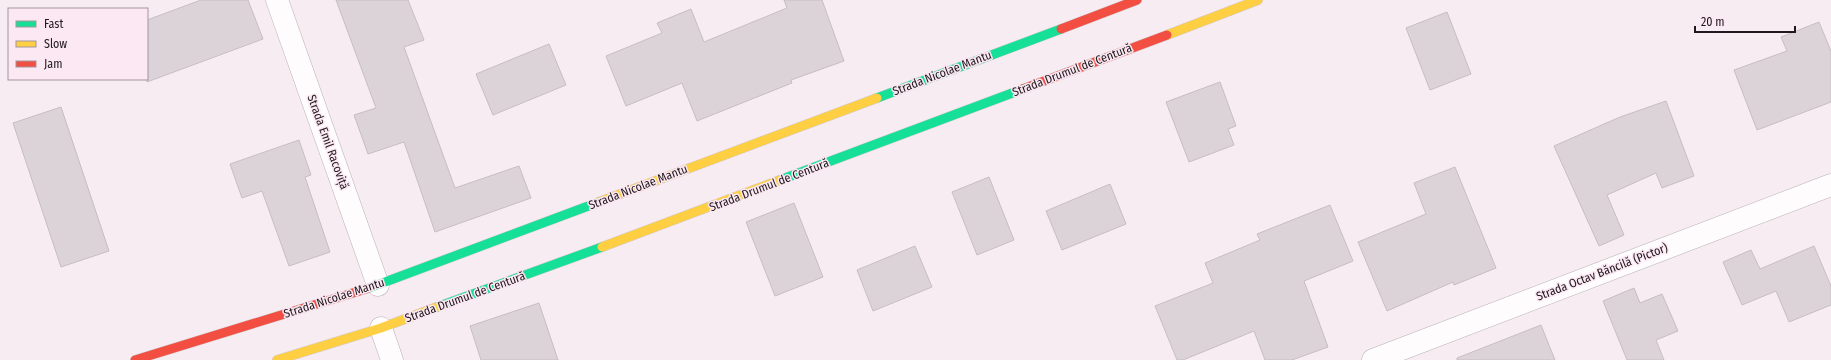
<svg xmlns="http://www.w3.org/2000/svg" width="1831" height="360" viewBox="0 0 1831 360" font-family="'Fira Sans Condensed',sans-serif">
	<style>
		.building { fill: #dcd3d8; stroke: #c6bec2 }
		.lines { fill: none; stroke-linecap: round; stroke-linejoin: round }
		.street-casing { stroke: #b8b0b4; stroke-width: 23 }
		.fast-casing { stroke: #cfcacd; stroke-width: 10 }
		.slow-casing { stroke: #cfcacd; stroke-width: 10 }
		.jam-casing { stroke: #cfcacd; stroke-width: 10 }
		.street { stroke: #fefcfd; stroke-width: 22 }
		.fast { stroke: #16e098; stroke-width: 9 }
		.slow { stroke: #ffcf43; stroke-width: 9 }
		.jam { stroke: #f24e42; stroke-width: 9 }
		.labels { text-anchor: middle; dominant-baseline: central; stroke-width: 3; stroke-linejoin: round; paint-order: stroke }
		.street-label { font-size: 12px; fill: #1f181c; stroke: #fbe8f2 }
	</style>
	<rect width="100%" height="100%" fill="#f7ecf2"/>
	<g class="building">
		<polygon points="201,0 248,0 263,39 147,82 147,20"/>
		<polygon points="336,0 408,0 424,40 404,47 455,188 519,166 531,198 435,232 404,142 368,154 354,115 376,108"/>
		<polygon points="784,0 822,0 844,61 791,80 792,83 697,121 682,83 626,106 606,56 662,33 657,23 691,9 704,42 787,8"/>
		<polygon points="1447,12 1471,74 1430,90 1406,28"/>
		<polygon points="1819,22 1831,51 1831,102 1757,130 1734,70 1787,51 1781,37"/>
		<polygon points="549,44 566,85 493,115 476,74"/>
		<polygon points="1220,82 1236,126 1228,129 1234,145 1189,162 1166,102"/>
		<polygon points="1666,101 1694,176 1662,188 1656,173 1607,195 1624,235 1599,246 1554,146 1620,117"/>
		<polygon points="61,107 109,251 61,267 13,123"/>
		<polygon points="299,140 311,175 305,177 330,252 289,266 262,191 242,198 230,164"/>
		<polygon points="1455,167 1496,268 1454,285 1453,282 1387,311 1358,242 1426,214 1414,183"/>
		<polygon points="989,177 1014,240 977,255 952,192"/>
		<polygon points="1110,184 1126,224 1062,250 1046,211"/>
		<polygon points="794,203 823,277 775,296 746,222"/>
		<polygon points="1330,205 1353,261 1304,281 1328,347 1292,360 1265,360 1254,331 1183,360 1177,360 1155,306 1213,283 1205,263 1260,240 1257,234"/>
		<polygon points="915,246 932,287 873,311 857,270"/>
		<polygon points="1814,246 1831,286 1831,305 1789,322 1776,291 1742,305 1723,262 1751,250 1760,269"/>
		<polygon points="1634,288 1640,303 1662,294 1678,331 1656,340 1664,360 1627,360 1603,301"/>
		<polygon points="539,303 558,360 481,360 470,326"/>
		<polygon points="1541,325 1555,360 1457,360 1457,358"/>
	</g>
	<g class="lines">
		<g class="street-casing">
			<g id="street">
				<polyline points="277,0 378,285"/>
				<polyline points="381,328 392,360"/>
				<polyline points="1373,360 1831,185"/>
			</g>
		</g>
		<g class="fast-casing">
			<g id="fast">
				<polyline points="877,98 1061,29"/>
				<polyline points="780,180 1023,89"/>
				<polyline points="369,288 599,202"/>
				<polyline points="437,307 602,247"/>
			</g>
		</g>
		<g class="slow-casing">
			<g id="slow">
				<polyline points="1167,35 1258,0"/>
				<polyline points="599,202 877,98"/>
				<polyline points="602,247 780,180"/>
				<polyline points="277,360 381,328 437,307"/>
			</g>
		</g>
		<g class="jam-casing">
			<g id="jam">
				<polyline points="1061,29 1137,0"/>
				<polyline points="1023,89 1167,35"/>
				<polyline points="135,360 369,288"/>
			</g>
		</g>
		<use href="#street" class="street"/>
		<use href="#fast" class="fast"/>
		<use href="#slow" class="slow"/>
		<use href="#jam" class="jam"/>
	</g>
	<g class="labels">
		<g class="street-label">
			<text transform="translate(1072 70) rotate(-21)">Strada Drumul de Centură</text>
			<text transform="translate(942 73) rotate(-21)">Strada Nicolae Mantu</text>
			<text transform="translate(328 142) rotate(70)">Strada Emil Racoviță</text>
			<text transform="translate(769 185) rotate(-21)">Strada Drumul de Centură</text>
			<text transform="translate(638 187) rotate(-21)">Strada Nicolae Mantu</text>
			<text transform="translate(1602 272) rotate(-21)">Strada Octav Băncilă (Pictor)</text>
			<text transform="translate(465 297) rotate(-20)">Strada Drumul de Centură</text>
			<text transform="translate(334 298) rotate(-18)">Strada Nicolae Mantu</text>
		</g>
	</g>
	<rect x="8" y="8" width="140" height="72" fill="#fbe8f2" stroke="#a3959c"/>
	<rect x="16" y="21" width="20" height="6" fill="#16e098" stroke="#a3959c"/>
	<text x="44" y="28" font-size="12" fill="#1f181c">Fast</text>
	<rect x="16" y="41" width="20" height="6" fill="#ffcf43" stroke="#a3959c"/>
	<text x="44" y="48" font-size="12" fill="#1f181c">Slow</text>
	<rect x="16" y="61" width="20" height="6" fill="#f24e42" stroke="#a3959c"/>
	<text x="44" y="68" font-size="12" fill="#1f181c">Jam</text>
	<path d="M1695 26v6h100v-6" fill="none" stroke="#1f181c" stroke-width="2"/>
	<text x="1701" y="26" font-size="12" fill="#1f181c" stroke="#fbe8f2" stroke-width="3" paint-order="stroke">20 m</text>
</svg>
